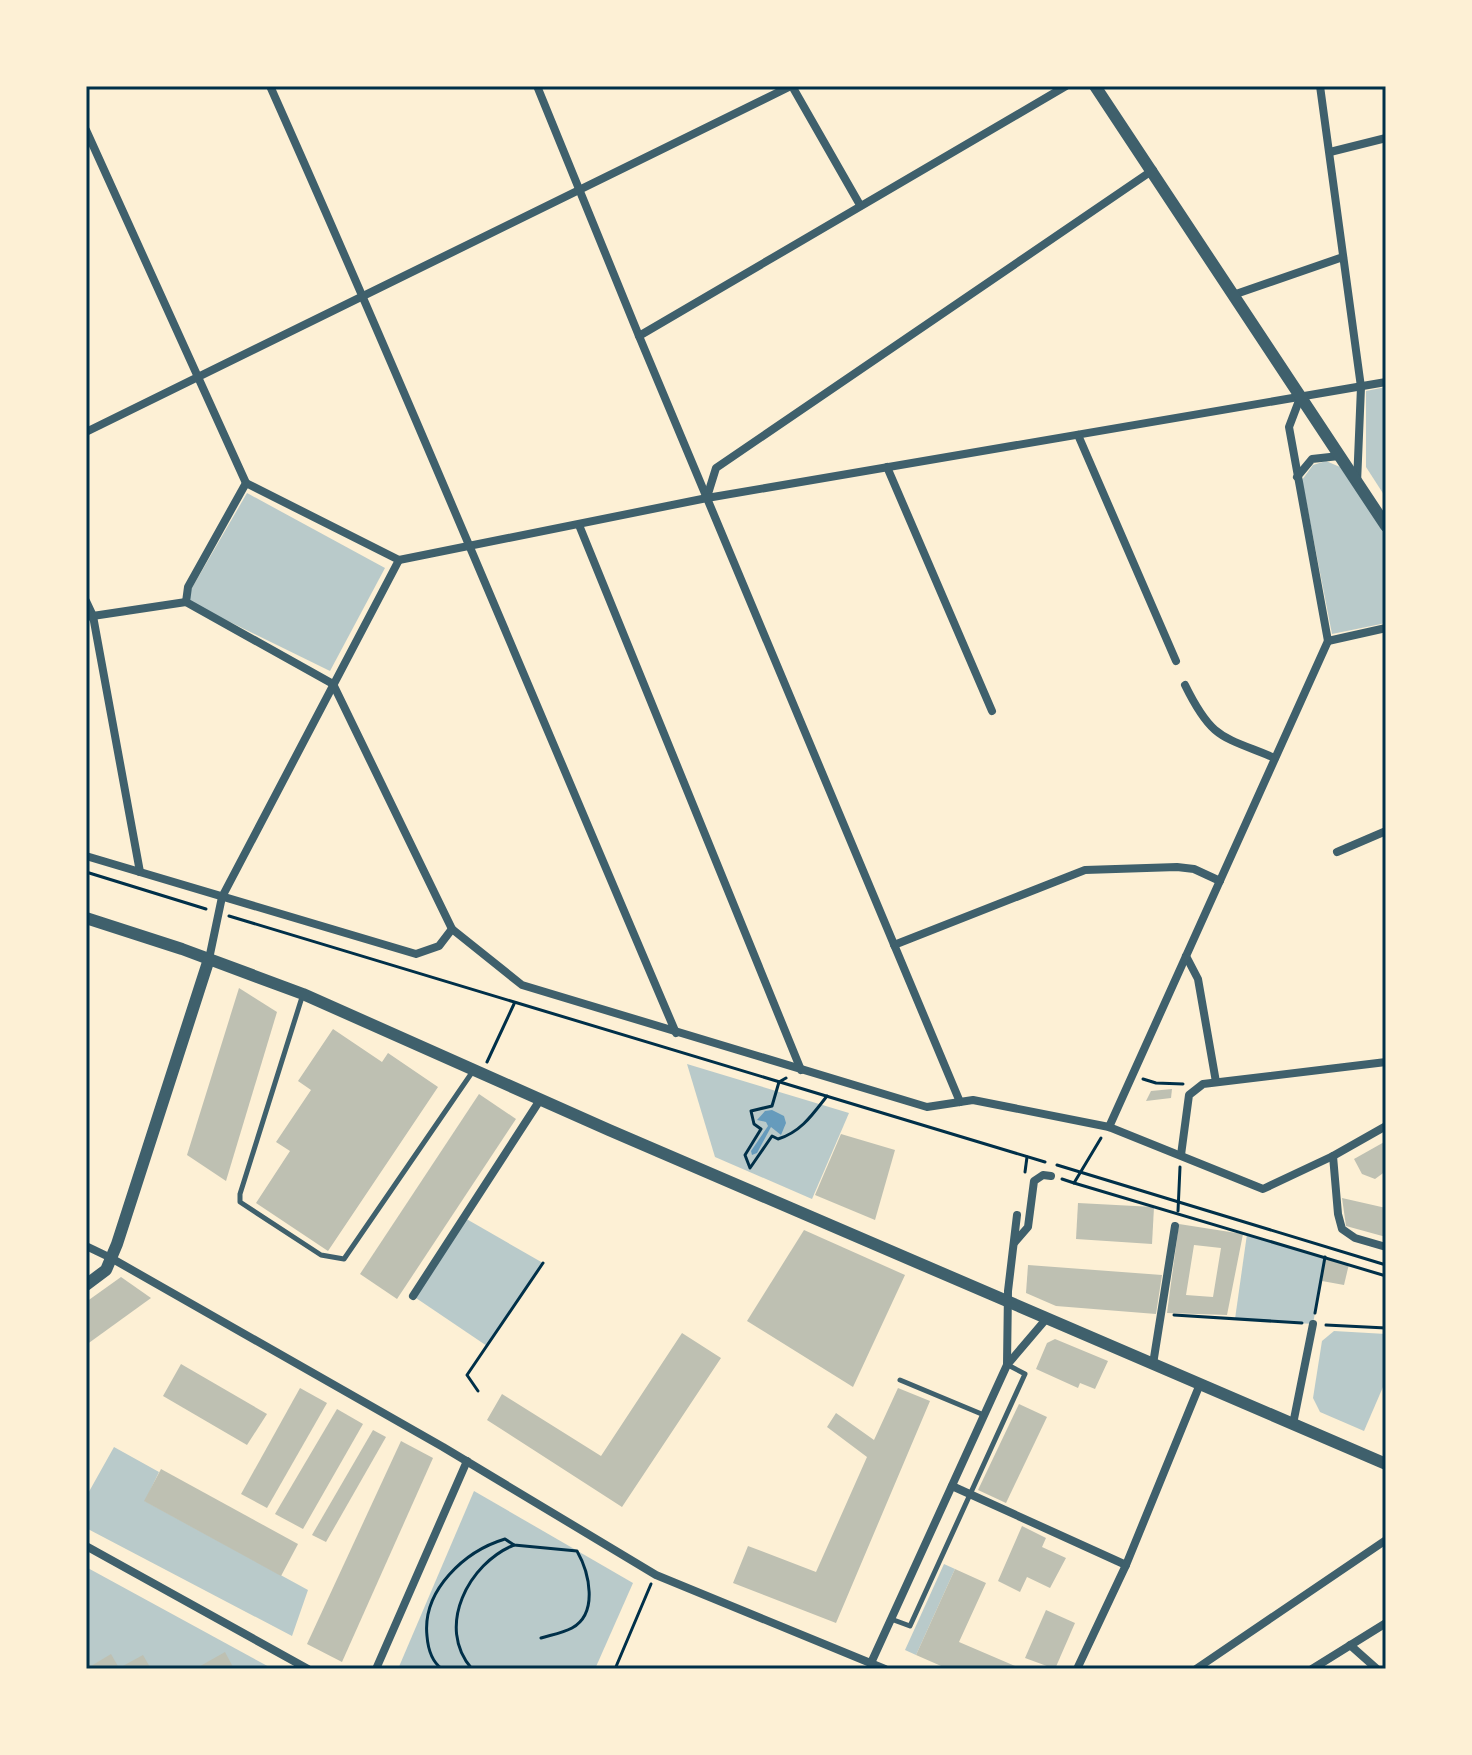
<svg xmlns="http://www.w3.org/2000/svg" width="1472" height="1755" viewBox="0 0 1472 1755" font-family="'PT Serif',serif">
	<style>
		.green { fill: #b9caca }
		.water { fill: #669bbc }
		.building { fill: #bec0b2; fill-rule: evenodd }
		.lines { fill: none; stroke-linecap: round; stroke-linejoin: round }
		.path { stroke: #003049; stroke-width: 3 }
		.service { stroke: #3f606c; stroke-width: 5 }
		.minor { stroke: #3f606c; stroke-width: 8 }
		.tertiary { stroke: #3f606c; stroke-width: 12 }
		.neatline { fill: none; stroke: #003049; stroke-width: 3 }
	</style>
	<rect width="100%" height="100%" fill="#fdf0d5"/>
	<g class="green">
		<polygon points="1386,387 1386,498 1366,467 1366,391"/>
		<polygon points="1326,461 1340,467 1386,533 1386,623 1332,634 1302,480 1313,465"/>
		<polygon points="247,493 385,568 330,671 185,600"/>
		<polygon points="687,1064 849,1113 812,1199 715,1157"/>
		<polygon points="463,1217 543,1263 487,1346 413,1296"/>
		<polygon points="1247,1234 1325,1257 1313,1324 1235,1319"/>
		<polygon points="1334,1331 1386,1334 1386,1380 1364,1431 1320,1412 1313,1398 1322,1341"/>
		<polygon points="114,1447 159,1472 145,1501 308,1590 292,1636 86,1528 86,1497"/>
		<polygon points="474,1491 633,1583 595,1669 398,1669"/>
		<polygon points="944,1564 955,1569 916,1655 905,1650"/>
		<polygon points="86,1567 273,1669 86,1669"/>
	</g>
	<polygon class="water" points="772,1110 784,1116 786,1123 781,1135 771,1127 757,1153 752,1155 751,1151 768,1126 766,1122 757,1120 765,1111"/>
	<g class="building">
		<polygon points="239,988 277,1012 226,1181 187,1155"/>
		<polygon points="333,1029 382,1062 388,1053 438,1087 328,1251 256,1203 290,1151 276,1142 311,1090 298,1081"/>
		<polygon points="1172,1089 1171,1098 1146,1101 1151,1091"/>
		<polygon points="479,1094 516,1119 397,1299 360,1274"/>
		<polygon points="841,1134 895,1150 875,1220 815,1195"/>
		<polygon points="1386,1141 1386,1171 1375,1179 1362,1174 1354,1159"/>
		<polygon points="1342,1198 1386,1208 1386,1237 1346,1226"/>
		<polygon points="1078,1203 1154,1207 1152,1244 1076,1239"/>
		<path d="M1179,1224L1243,1234L1227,1315L1167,1313ZM1194,1245L1221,1248L1213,1297L1186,1295Z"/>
		<polygon points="804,1230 905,1275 853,1387 747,1321"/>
		<polygon points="1325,1257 1349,1264 1344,1285 1322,1281"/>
		<polygon points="1028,1265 1162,1275 1156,1314 1056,1306 1026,1293"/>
		<polygon points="121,1277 151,1298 86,1345 86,1302"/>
		<polygon points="682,1333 721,1358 622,1507 487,1420 502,1394 601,1456"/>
		<polygon points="1055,1339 1108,1361 1095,1389 1080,1383 1078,1388 1036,1369 1047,1343"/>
		<polygon points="181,1364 267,1414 247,1445 163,1396"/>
		<polygon points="300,1388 327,1403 267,1508 241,1494"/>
		<polygon points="898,1388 930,1401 836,1623 733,1583 748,1546 816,1572 867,1457 827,1427 836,1413 874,1440"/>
		<polygon points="1019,1404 1047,1417 1006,1503 978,1490"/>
		<polygon points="337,1409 363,1424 303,1529 275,1514"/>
		<polygon points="373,1430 386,1437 326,1542 312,1535"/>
		<polygon points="401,1441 433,1458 342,1662 307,1644"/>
		<polygon points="161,1469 298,1544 281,1576 144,1501"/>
		<polygon points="1022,1526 1046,1538 1042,1547 1066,1558 1050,1588 1027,1577 1020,1592 998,1581"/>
		<polygon points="955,1569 986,1583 959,1642 1022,1669 948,1669 916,1655"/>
		<polygon points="1046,1610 1075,1623 1055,1669 1025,1658"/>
		<polygon points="225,1652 234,1669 195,1669"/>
		<polygon points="111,1654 119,1668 143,1655 151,1669 86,1669"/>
	</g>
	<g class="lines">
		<g class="path">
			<polyline points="86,872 206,909"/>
			<polyline points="229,916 1045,1162"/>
			<polyline points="487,1062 514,1004"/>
			<path d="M786,1078L779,1082L772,1106L751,1111L754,1124L761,1129L745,1155L750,1168L772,1136L778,1139C801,1132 813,1114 827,1096"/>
			<polyline points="1143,1079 1156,1083 1183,1084"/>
			<polyline points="1057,1165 1386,1265"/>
			<polyline points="1025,1172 1027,1157"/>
			<polyline points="1062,1179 1074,1183 1101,1138"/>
			<polyline points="1074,1183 1386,1276"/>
			<polyline points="1178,1211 1180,1167"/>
			<polyline points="1315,1313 1325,1257"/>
			<polyline points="1174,1315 1302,1323"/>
			<polyline points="1326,1325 1386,1328"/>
			<polyline points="478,1391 467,1375 543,1263"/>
			<path d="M442,1669C431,1661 428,1649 427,1636C422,1590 465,1551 505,1539L514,1545L577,1551C589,1572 599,1613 572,1628C563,1633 551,1635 541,1638"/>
			<path d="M472,1669C435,1627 469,1563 514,1545"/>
			<polyline points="615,1669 651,1584"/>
		</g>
		<g class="service">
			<polyline points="303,994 240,1194 240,1202 321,1255 344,1259 473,1071"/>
			<polyline points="900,1380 984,1415"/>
			<polyline points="891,1619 910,1626 1025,1374 1008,1365"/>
		</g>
		<g class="minor">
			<path d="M270,86C410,400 541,717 676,1033"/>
			<polyline points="537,86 639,336 960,1102"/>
			<polyline points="792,86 860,205"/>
			<polyline points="1320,86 1361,387 1357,483"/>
			<polyline points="86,130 246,483"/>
			<polyline points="1330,152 1386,138"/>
			<polyline points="1233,295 1343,257"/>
			<polyline points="639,336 1066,86"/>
			<polyline points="1300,398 1289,427 1328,641"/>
			<polyline points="86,432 791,86"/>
			<polyline points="1078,435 1176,661"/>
			<polyline points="887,467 992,711"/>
			<polyline points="1297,477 1312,459 1339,456"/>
			<polyline points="707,497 716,468 1153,170"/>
			<polyline points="579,525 801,1070"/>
			<polyline points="399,560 707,498 1386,382"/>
			<polyline points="86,601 93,616 140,872"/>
			<polyline points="86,617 186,602"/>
			<polyline points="1328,641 1386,628"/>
			<polyline points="333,684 452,929 522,985 927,1107 973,1100 1109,1127 1263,1189 1333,1156 1386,1126"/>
			<path d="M1185,685C1212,740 1222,736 1275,758"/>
			<polyline points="1337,852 1386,831"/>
			<polyline points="86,856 416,954 439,946 452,929"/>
			<polyline points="894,945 1085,870 1177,867 1194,869 1220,881"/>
			<polyline points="1186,956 1198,979 1216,1082"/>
			<polyline points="209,959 222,897 399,560 246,483 188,587 186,602 333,684"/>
			<polyline points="1109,1127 1328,641"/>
			<polyline points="1181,1155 1189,1095 1203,1084 1386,1062"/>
			<polyline points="1333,1156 1338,1214 1342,1229 1355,1238 1386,1247"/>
			<polyline points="1015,1242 1028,1227 1034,1181 1043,1175 1051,1176"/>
			<polyline points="86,1246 111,1258 443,1447 656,1575 885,1669"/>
			<polyline points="413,1296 540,1100"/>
			<polyline points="1007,1364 1008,1291 1017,1215"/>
			<polyline points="1153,1364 1175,1226"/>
			<polyline points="1293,1424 1313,1324"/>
			<polyline points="952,1486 1126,1565"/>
			<polyline points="86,1546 308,1669"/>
			<polyline points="1350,1645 1377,1669"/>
			<polyline points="871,1663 1007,1365 1047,1318"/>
			<polyline points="376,1669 467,1461"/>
			<polyline points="1077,1669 1126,1565 1200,1384"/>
			<polyline points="1196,1669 1386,1540"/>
			<polyline points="1312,1669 1386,1623"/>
		</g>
		<g class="tertiary">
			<polyline points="1095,86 1386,526"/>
			<polyline points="86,918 182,949 303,994 609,1130 1386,1464"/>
			<polyline points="86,1285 106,1270 117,1244 209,959"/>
		</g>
	</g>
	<rect width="1472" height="1755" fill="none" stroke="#fdf0d5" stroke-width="176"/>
	<rect x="88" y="88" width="1296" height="1579" class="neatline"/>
</svg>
